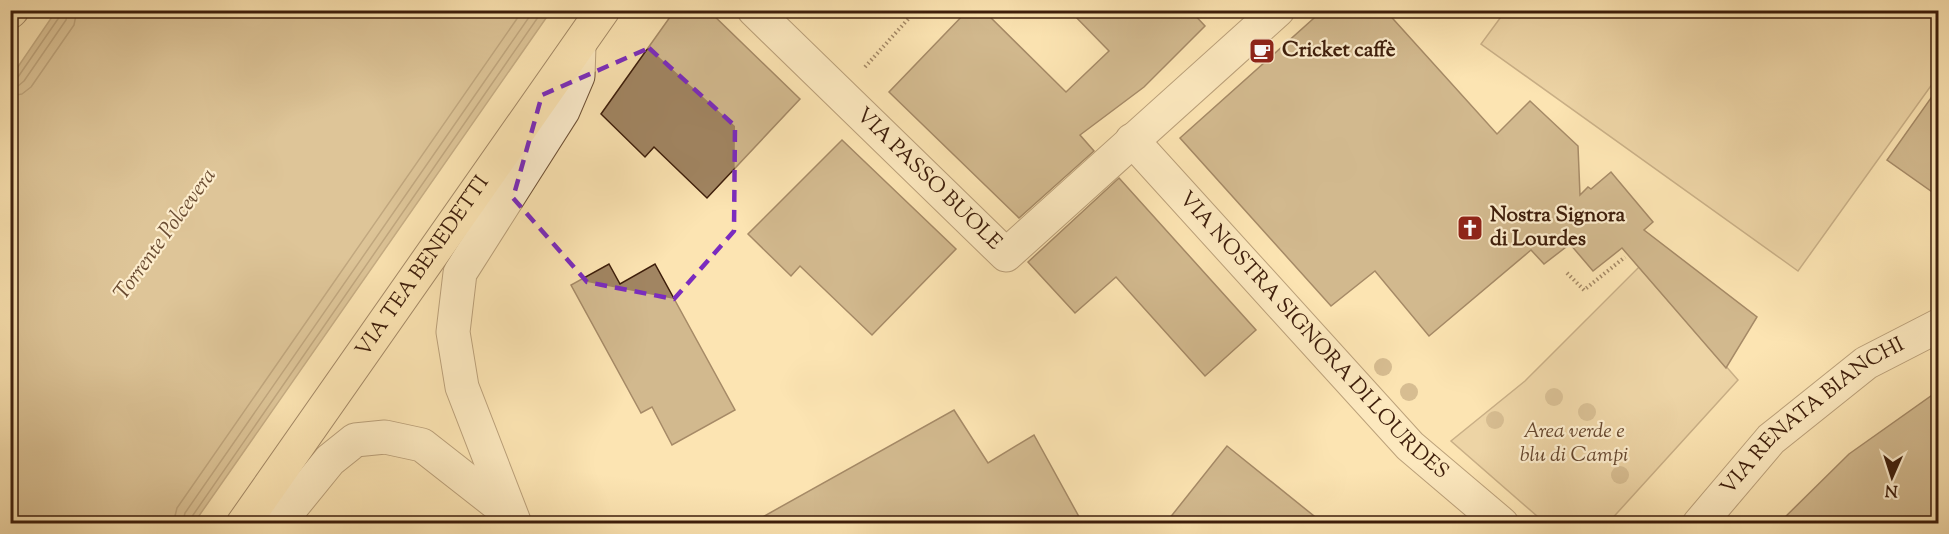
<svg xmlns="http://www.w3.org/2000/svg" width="1949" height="534" viewBox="0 0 1949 534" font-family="'Sorts Mill Goudy',serif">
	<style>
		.green { fill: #dcc296; stroke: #8d7050; stroke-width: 1.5 }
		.water { fill: #bba179; stroke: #896d4d; stroke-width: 1.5 }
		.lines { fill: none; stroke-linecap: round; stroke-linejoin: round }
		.shore { stroke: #7c6042; stroke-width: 1.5 }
		.building { fill: #a18562; stroke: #3e1e0b; stroke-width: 1.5 }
		.minor-casing { stroke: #6e5035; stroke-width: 35 }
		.major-casing { stroke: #3e1e0b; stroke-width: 35 }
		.path { stroke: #3e1e0b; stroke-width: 4; stroke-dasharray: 1.5 3; stroke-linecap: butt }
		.minor { stroke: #fdedcd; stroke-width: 33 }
		.major { stroke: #fce4b2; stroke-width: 33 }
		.tree { fill: #aa8e69 }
		.marked { fill: none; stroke: #7b2cbf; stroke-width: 4.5; stroke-dasharray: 12 8; stroke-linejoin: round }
		.labels { text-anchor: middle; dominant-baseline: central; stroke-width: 4.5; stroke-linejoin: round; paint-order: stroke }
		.poi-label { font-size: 21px; font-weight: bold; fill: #3e1e0b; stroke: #fdedcd; text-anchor: start }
		.street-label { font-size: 21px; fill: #3e1e0b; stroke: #fdedcd }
		.park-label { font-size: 21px; font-style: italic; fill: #66472e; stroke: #fdedcd }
		.water-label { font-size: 22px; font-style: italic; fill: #6a4c32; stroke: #fdedcd }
	</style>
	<rect width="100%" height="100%" fill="#fce4b2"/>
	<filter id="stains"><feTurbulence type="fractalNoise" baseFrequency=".00333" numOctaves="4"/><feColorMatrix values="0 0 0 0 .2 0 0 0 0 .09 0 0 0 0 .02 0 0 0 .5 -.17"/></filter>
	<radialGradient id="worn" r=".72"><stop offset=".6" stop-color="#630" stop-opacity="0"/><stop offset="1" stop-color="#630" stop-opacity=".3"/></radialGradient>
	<g class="green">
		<polygon points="1506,10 1938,11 1938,76 1798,271 1481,44"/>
		<polygon points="1639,267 1738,380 1608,523 1545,523 1451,441 1525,381"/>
	</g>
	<polygon class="water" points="56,11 551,11 194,523 11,523 11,77"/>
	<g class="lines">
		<g class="shore">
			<polyline points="10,79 18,77 60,16 61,10"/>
			<polyline points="10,87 18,86 24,81 66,20 68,10"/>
			<polyline points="10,96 22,94 31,87 74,25 77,10"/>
			<polyline points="173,524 177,508 523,10"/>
			<polyline points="182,524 185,513 534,10"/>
			<polyline points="189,524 191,518 543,10"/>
		</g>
	</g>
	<g class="building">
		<polygon points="675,10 708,10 800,99 707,198 654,147 645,157 601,114"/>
		<polygon points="968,10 983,10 1066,92 1109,51 1069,10 1190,10 1205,26 1144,87 1080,135 1094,151 1019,218 889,92"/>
		<polygon points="1323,10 1385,10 1497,134 1530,101 1578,146 1580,195 1588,187 1591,189 1611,172 1653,222 1644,230 1757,317 1726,368 1622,248 1593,271 1570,244 1544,264 1531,250 1429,336 1375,271 1331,306 1180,138"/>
		<polygon points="1938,88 1938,196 1887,160"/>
		<polygon points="842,140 956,249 872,335 800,266 791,276 748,234"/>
		<polygon points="1119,178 1256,330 1205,376 1116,277 1075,313 1028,262"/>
		<polygon points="609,264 620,284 655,264 735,410 672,445 652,407 641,413 571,285"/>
		<polygon points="1938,391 1938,524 1778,524 1849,454"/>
		<polygon points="954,410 988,463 1034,435 1083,524 750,524"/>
		<polygon points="1227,446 1324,524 1165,524"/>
	</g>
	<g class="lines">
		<g class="minor-casing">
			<g id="minor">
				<path id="s1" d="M754,10L1006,255L1278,10"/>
				<path id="s2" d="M1132,140L1410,446L1502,524"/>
				<polyline points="278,524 330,460 355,440 385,437 422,445 510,514"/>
				<polyline points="515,524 462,387 453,332 460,273 563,111 578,76 579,46"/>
				<path id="s3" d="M1699,524L1771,439L1866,363L1938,326"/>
			</g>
		</g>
		<g class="major-casing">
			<g id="major">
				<polyline points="10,12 12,10"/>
				<path id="s4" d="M243,524L603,10"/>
			</g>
		</g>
		<g class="path">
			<polyline points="865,67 910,17 903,10"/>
			<polyline points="1567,273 1584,290 1625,257"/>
		</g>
		<use href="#minor" class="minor"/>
		<use href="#major" class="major"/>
	</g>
	<g class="tree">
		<circle cx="1383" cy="367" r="9"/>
		<circle cx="1409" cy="392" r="9"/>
		<circle cx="1554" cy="397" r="9"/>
		<circle cx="1587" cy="412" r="9"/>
		<circle cx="1495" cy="420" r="9"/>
		<circle cx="1620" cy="475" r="9"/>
	</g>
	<path d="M0 0H1949V534H0ZM649,48L735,126L734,231L674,299L587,282L513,198L542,95Z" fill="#fce4b2" fill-opacity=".55" fill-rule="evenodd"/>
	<path class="marked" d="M649,48L735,126L734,231L674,299L587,282L513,198L542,95Z"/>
	<defs>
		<g id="cafe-square" transform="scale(1.35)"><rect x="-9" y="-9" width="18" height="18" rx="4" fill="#8f2418" stroke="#fdedcd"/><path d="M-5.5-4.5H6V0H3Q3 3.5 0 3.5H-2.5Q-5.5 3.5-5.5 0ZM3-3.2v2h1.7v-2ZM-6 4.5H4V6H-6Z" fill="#fff"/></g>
		<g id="church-square" transform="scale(1.35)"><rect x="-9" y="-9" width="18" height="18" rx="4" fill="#8f2418" stroke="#fdedcd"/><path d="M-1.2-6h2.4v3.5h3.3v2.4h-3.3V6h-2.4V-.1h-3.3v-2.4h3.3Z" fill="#fff"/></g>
	</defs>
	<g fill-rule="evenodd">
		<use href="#cafe-square" x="1262" y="51"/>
		<use href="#church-square" x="1470" y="228"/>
	</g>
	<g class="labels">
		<g class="poi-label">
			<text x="1282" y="51">Cricket caffè</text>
			<text x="1490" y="216">Nostra Signora<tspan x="1490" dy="24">di Lourdes</tspan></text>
		</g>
		<g class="street-label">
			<text stroke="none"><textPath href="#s1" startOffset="243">VIA PASSO BUOLE</textPath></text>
			<text stroke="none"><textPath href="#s4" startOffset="314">VIA TEA BENEDETTI</textPath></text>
			<text stroke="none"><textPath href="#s2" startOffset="267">VIA NOSTRA SIGNORA DI LOURDES</textPath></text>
			<text stroke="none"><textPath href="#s3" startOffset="158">VIA RENATA BIANCHI</textPath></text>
		</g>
		<g class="park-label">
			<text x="1574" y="432">Area verde e<tspan x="1574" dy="24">blu di Campi</tspan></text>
		</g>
		<g class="water-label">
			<text transform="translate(166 235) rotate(-54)">Torrente Polcevera</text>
		</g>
	</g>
	<rect width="1949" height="534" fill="none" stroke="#fce4b2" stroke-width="36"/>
	<rect x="12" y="12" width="1925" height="510" fill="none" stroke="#3e1e0b" stroke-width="3"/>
	<rect x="18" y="18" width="1913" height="498" fill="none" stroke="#3e1e0b" stroke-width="1.5"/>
	<g transform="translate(1892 477) rotate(183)" stroke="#fdedcd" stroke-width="4.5" paint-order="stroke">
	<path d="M0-4.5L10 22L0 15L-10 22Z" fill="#3e1e0b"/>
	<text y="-9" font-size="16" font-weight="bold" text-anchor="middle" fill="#3e1e0b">N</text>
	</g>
	<rect width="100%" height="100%" filter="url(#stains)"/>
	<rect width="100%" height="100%" fill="url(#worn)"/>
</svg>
